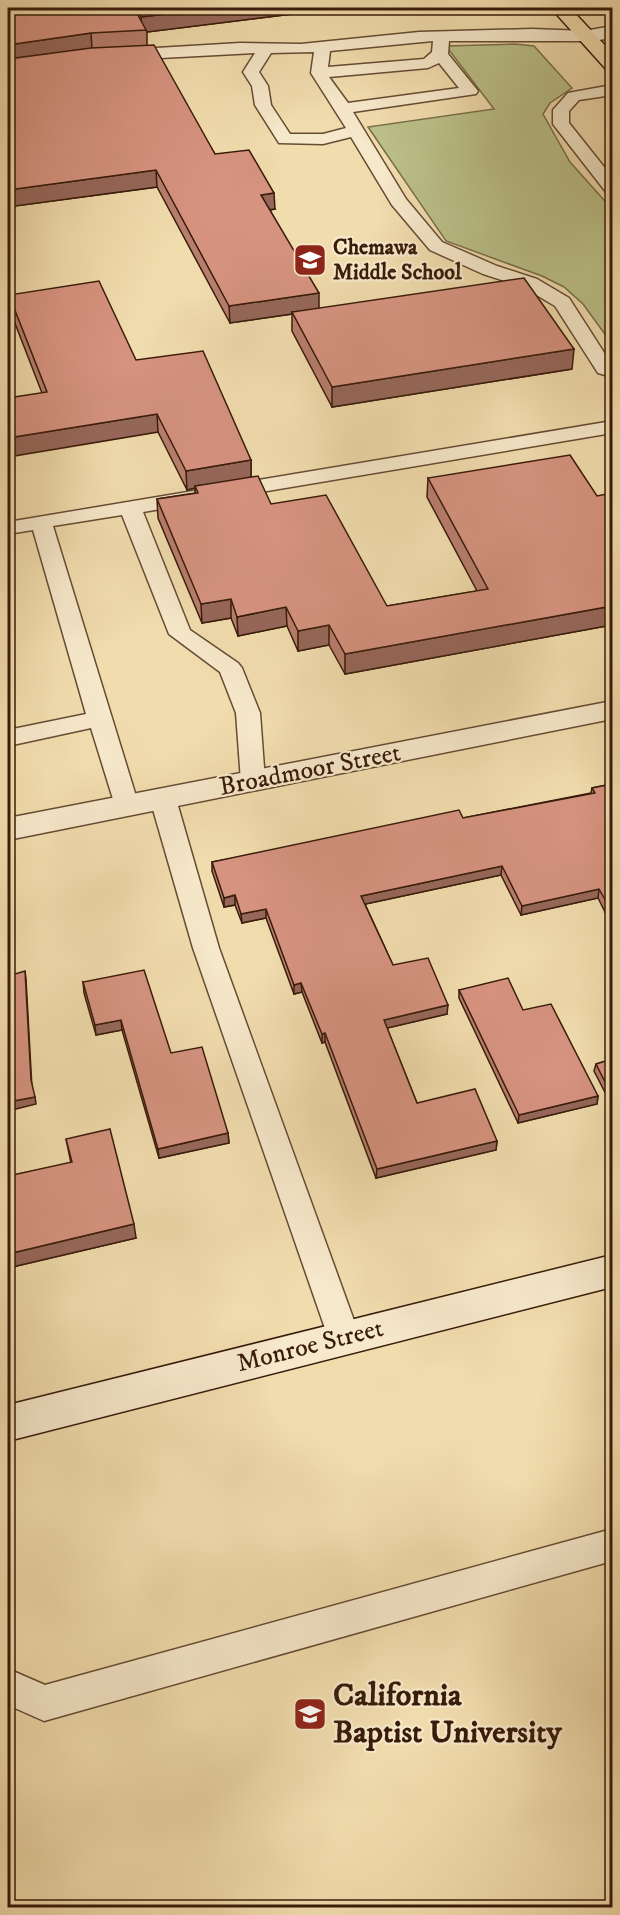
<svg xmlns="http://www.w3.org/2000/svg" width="620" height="1915" viewBox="0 0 620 1915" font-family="'IM FELL DW Pica',serif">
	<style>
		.green { fill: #bbc089; stroke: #7a6e4a; stroke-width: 1.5 }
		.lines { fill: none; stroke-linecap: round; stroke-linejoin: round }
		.lane-casing { stroke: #664b33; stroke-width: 3 }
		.street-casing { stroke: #664b33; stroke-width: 3 }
		.secondary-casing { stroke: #381b0a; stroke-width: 3 }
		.primary-casing { stroke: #381b0a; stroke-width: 3 }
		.lane { fill: #f6e8ca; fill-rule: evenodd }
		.street { fill: #f6e8ca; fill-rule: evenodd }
		.secondary { fill: #f6e8ca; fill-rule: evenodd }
		.primary { fill: #f1dcad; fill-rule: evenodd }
		.wall { fill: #b87e6e; stroke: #381b0a; stroke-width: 1.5 }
		.shaded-wall { fill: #96675a; stroke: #381b0a; stroke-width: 1.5 }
		.building { fill: #d69380; stroke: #381b0a; stroke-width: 1.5 }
		.labels { text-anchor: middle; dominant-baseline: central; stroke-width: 4.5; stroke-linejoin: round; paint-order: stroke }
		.far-poi-label { font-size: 22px; font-weight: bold; fill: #381b0a; stroke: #f6e8ca; text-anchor: start }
		.street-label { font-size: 26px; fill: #381b0a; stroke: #f6e8ca }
		.near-poi-label { font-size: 32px; font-weight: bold; fill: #381b0a; stroke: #f6e8ca; text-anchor: start }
	</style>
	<rect width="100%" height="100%" fill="#f1dcad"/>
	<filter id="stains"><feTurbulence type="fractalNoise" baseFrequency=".00333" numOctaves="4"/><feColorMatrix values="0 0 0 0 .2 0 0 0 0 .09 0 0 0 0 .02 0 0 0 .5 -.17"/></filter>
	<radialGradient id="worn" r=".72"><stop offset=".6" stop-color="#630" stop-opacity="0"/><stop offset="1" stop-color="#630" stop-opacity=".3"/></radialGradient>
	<polygon class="green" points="515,44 534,46 572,88 550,103 543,114 570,162 612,209 612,344 583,304 564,287 542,276 446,241 368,127 494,109 446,46"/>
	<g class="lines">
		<g class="lane-casing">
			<g id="lane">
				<path d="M532,29L586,31L594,36L586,41H449L448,54L478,91L476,94L353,112L406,199L442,242L497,266L537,279L569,298L612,365V377L598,373L555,306L523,287L483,274L430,250L392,205L351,137L323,144L279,143L255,105L252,86L243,72L255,53L123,60L115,55L123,50L240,43L301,44L419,32ZM433,41L432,52L424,59L328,67L330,51ZM314,52L311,73L346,128L323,134H290L271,105L268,86L259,72L271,53ZM439,63L459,88L348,103L329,77L428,68Z"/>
				<polygon points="612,85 612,95 579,100 569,111 569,123 612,177 612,193 606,192 553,124 553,110 568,93"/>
				<polygon points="612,421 612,433 143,512 190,630 238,663 242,668 260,713 265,781 262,787 253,789 244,787 241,781 236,713 220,672 169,634 122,515 53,526 139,806 135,812 126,815 117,812 91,728 8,746 8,730 86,714 33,530 8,534 8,522"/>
				<polygon points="163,791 172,793 176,799 219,948 360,1337 355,1347 344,1351 333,1347 328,1337 193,948 150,799 154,793"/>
				<polygon points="612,1529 612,1561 44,1721 8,1705 8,1669 45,1685"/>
			</g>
		</g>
		<g class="street-casing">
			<g id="street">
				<polygon points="612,26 612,38 586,42 577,36 579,32"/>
				<polygon points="612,701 612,719 8,840 8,818"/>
			</g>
		</g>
		<g class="secondary-casing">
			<polygon id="secondary" points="612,1255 612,1287 8,1441 8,1405"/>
		</g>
		<g class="primary-casing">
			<polygon id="primary" points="551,8 570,8 612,53 612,70 605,68"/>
		</g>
		<use href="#lane" class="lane"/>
		<use href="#street" class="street"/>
		<use href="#secondary" class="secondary"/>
		<use href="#primary" class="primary"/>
	</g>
	<g class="wall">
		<polygon points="70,8 308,8 308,12 147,32 147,45 215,154 275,209 270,210 319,308 572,369 332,407 292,331 292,314 230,323 157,187 8,207 8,15"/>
		<polygon points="9,295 136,360 251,460 251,477 271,504 387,606 477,591 427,497 428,478 612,625 345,674 329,645 298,651 287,626 238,636 231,618 202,623 158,518 157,499 195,493 195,488 187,490 158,432 42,393 11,313"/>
		<polygon points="612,784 612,911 605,912 598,898 521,915 501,875 365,904 393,965 447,1014 387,1028 417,1103 497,1141 496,1150 376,1178 325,1042 322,1043 302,992 294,994 266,918 242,923 235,905 224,907 212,871 212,862 463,818 591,793 592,788"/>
		<polygon points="83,982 171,1053 228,1133 229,1143 159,1158 122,1030 96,1035 84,993"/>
		<polygon points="459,990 523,1010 598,1096 597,1104 518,1123 459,998"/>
		<polygon points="612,1059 612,1106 594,1071 596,1064"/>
		<polygon points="66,1139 136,1238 8,1268 8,1176 71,1163"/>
	</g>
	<g class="shaded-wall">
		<polygon points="218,8 308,8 308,12 147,32 146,30 142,30 141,17"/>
		<polygon points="91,33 92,49 8,62 8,45"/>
		<polygon points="156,170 157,187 8,207 8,190"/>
		<polygon points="274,193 275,209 261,211 261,195"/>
		<polygon points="319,293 319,310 292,312 292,314 230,323 229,306"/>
		<polygon points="574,349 572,369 332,407 332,387"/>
		<polygon points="157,414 158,432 8,457 8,438"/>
		<polygon points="251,460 251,479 195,486 195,488 187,490 186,471"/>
		<polygon points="231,599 231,618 202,623 201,604"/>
		<polygon points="612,606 612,625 345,674 345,654"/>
		<polygon points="286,607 287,626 238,636 237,617"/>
		<polygon points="329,625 329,645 298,651 298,631"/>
		<polygon points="502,866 501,875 361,905 361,896"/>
		<polygon points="599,889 598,898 521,915 522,906"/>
		<polygon points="235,895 235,905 224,907 224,898"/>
		<polygon points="612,902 612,911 605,912 607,903"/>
		<polygon points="266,909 266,918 242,923 241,914"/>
		<polygon points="25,971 26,979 32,1088 31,1080"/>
		<polygon points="301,983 302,992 294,994 294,985"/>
		<polygon points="448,1005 447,1014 383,1029 384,1020"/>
		<polygon points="121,1020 122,1030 96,1035 95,1025"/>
		<polygon points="325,1033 325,1042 322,1043 322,1034"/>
		<polygon points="598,1096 597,1104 518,1123 519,1115"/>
		<polygon points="35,1097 36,1104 8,1111 8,1102"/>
		<polygon points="228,1133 229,1143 159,1158 158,1149"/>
		<polygon points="497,1141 496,1150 376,1178 377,1169"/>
		<polygon points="134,1224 136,1238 8,1268 8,1254"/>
	</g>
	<g class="building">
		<polygon points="70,8 134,8 146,30 91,33 8,45 8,15"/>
		<polygon points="136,8 218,8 141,17"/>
		<polygon points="154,45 215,154 249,150 274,193 261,195 319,293 229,306 156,170 8,190 8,59 91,48"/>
		<polygon points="524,278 574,349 332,387 292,312"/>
		<polygon points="99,281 136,360 203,351 251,460 186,471 157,414 8,438 8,398 47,392 9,295"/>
		<polygon points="570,455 597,496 612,493 612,606 345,654 329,625 298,631 286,607 237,617 231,599 201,604 157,499 198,493 195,486 258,476 271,504 326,495 387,606 488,589 428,478"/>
		<polygon points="612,784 612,902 607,903 599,889 522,906 502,866 361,896 393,965 428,958 448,1005 384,1020 417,1103 475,1089 497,1141 377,1169 325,1033 322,1034 301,983 294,985 266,909 241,914 235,895 224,898 212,862 459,810 463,818 595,793 592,788"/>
		<polygon points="144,970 171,1053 202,1047 228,1133 158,1149 121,1020 95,1025 83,982"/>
		<polygon points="25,971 31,1080 35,1097 8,1102 8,976"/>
		<polygon points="508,978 523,1010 551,1004 598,1096 519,1115 459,990"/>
		<polygon points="612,1059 612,1096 596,1064"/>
		<polygon points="110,1129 134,1224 8,1254 8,1176 72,1162 66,1139"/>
	</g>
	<defs>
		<g id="school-square" transform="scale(1.725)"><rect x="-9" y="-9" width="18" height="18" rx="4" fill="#8f2418" stroke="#f6e8ca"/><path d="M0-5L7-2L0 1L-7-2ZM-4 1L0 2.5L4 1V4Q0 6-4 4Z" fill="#fff"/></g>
		<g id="university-square" transform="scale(1.725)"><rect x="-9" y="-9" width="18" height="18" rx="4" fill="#8f2418" stroke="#f6e8ca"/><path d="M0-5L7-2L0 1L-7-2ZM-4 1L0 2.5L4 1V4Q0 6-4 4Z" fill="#fff"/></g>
	</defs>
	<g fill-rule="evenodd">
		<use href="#school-square" x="310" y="260"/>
		<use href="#university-square" x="310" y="1714"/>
	</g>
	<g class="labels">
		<g class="far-poi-label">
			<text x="333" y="247">Chemawa<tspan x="333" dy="25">Middle School</tspan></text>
		</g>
		<g class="street-label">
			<text transform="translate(310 770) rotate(-11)">Broadmoor Street</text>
			<text transform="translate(310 1346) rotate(-14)">Monroe Street</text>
		</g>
		<g class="near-poi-label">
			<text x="333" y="1696">California<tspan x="333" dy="37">Baptist University</tspan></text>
		</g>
	</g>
	<rect width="620" height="1915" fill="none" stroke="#f1dcad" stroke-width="30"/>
	<rect x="9" y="9" width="602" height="1897" fill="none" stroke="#381b0a" stroke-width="3"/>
	<rect x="15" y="15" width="590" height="1885" fill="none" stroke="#381b0a" stroke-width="1.5"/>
	<rect width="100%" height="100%" filter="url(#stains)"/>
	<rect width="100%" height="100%" fill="url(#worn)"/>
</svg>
